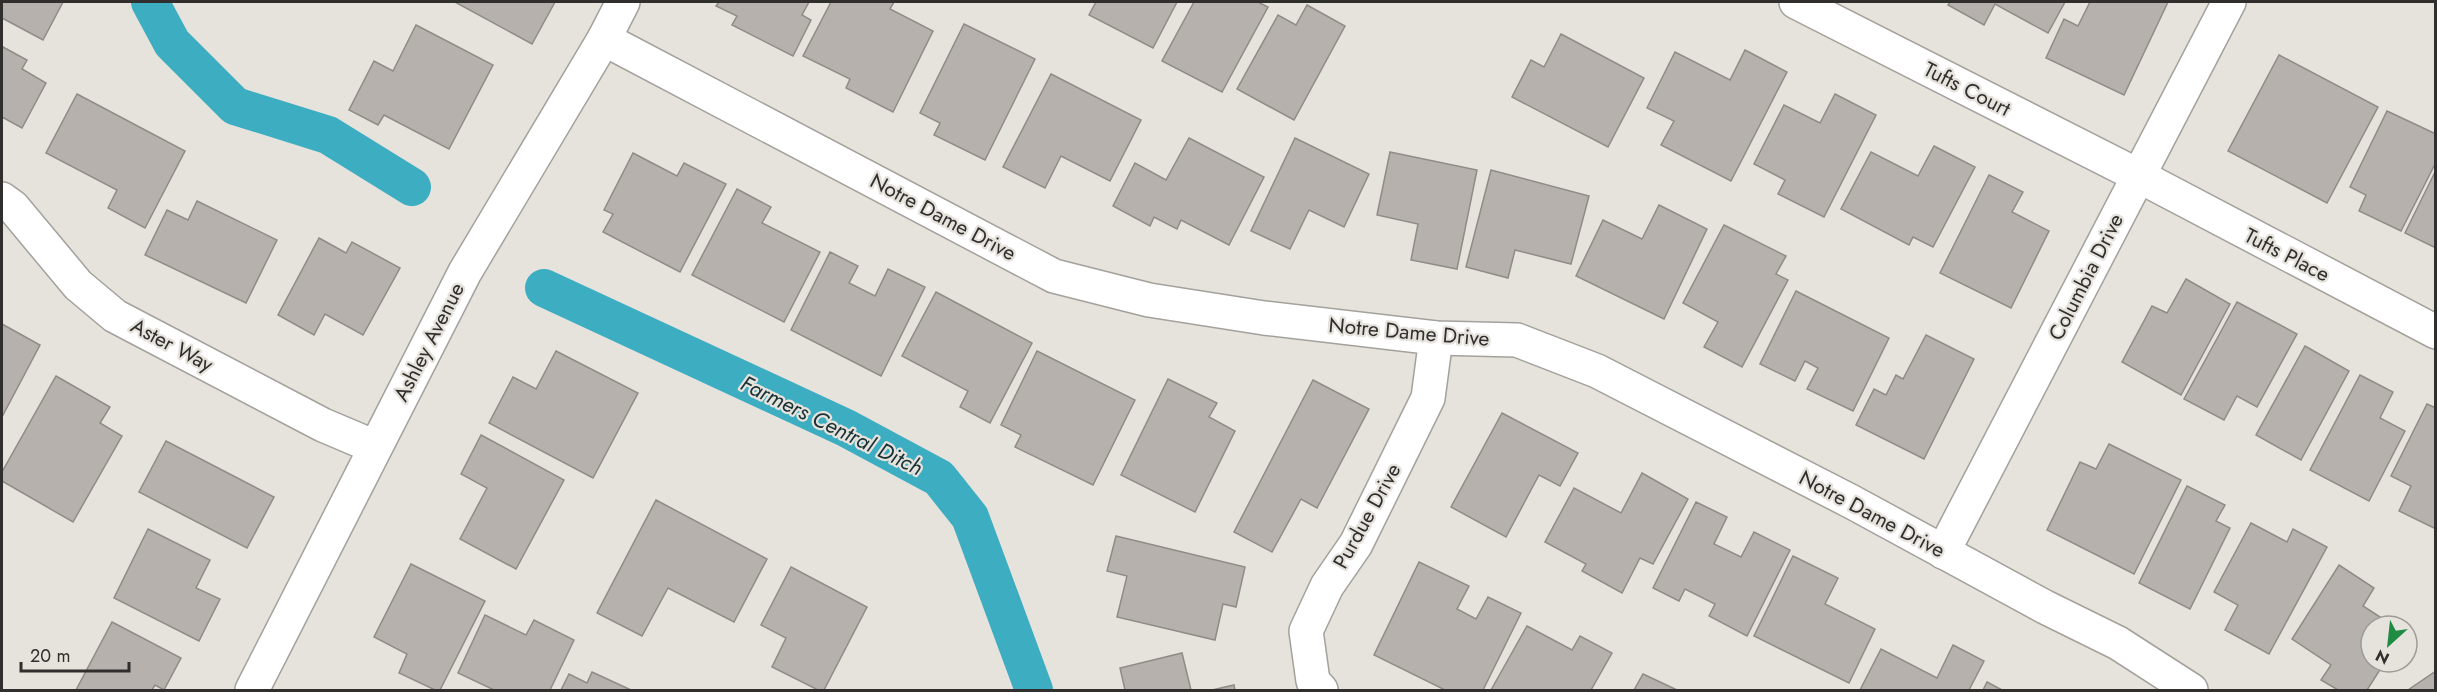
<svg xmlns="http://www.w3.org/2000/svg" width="2437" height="692" viewBox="0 0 2437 692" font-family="Jost,sans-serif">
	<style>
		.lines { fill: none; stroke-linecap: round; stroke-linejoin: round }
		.canal { stroke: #3dadc2; stroke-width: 38 }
		.building { fill: #b6b1ad; stroke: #918b88; stroke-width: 1.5 }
		.street-casing { stroke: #a4a19c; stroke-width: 36 }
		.street { stroke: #fff; stroke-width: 33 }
		.labels { text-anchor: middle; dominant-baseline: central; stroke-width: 4.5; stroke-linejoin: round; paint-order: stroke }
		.street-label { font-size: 21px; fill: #302f2d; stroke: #e6e3dd }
		.water-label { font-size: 22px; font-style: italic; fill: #183136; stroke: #e6e3dd }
	</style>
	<rect width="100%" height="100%" fill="#e6e3dd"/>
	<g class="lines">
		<g class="canal">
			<polyline points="150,2 172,43 235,106 328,135 412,187"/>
			<polyline points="544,288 846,428 939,478 970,517 1034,690"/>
		</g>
	</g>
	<g class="building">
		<polygon points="2,2 63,2 43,40 2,18"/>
		<polygon points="455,2 555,2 532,44"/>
		<polygon points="719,2 809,2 802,15 811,20 793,56 732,25 737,16 716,6"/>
		<polygon points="831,2 894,2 890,9 933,31 893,112 846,88 850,79 803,56"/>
		<polygon points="1096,2 1177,2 1153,48 1089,15"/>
		<polygon points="1194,2 1258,2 1268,7 1222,92 1162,61"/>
		<polygon points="1950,2 2065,2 2048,33 1995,4 1984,25 1948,5"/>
		<polygon points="2090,2 2168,2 2124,95 2046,58 2064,19 2078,26"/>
		<polygon points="1307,5 1345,26 1294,120 1237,89 1278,15 1296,25"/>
		<polygon points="964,24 1035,59 985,160 934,135 940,123 920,113"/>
		<polygon points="416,25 493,65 449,149 384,115 378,125 349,110 374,61 393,71"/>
		<polygon points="1561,34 1644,78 1608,147 1512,97 1531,60 1544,67"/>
		<polygon points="3,47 27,60 22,69 46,83 22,128 2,117 2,50"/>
		<polygon points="1745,50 1787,72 1731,181 1661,145 1674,121 1647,108 1675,52 1730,80"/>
		<polygon points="2279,55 2378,107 2327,203 2228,151"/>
		<polygon points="1051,74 1141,120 1110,181 1061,156 1045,188 1003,167"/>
		<polygon points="77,94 185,151 145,228 108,208 117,190 46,153"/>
		<polygon points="1835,94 1876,115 1824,217 1778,194 1785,180 1754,164 1784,105 1820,123"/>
		<polygon points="2387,111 2436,134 2436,162 2401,231 2359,211 2366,195 2350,187"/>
		<polygon points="1189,138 1264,177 1229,245 1181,220 1177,229 1154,217 1150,226 1113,206 1135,163 1166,180"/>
		<polygon points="1295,138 1369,174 1344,227 1309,210 1290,249 1251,231"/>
		<polygon points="1934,146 1975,167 1933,247 1913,237 1909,245 1841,209 1871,152 1918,176"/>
		<polygon points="1390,152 1477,170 1457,269 1411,260 1418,224 1377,215"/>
		<polygon points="633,153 677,176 684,163 726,184 680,272 603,232 613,214 604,210"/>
		<polygon points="1491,170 1589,196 1571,264 1515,250 1508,278 1466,267"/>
		<polygon points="2436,170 2436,248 2405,233"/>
		<polygon points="1989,175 2023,192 2012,212 2049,231 2011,308 1940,273"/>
		<polygon points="737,189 771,207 762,223 820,252 784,322 692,275"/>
		<polygon points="197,201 277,240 246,303 145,255 167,210 188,220"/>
		<polygon points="1659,205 1707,229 1664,319 1576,276 1603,220 1642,239"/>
		<polygon points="1724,225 1786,256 1776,274 1788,280 1742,367 1704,347 1718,322 1683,303"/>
		<polygon points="319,238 346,253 352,242 400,268 363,335 325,314 314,335 278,315"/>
		<polygon points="830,252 858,266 849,283 875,296 888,269 925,287 881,376 791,330"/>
		<polygon points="2186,279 2230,304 2181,395 2122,362 2152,306 2167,313"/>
		<polygon points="1796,291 1889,338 1853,411 1807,389 1818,368 1805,361 1795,381 1760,364"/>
		<polygon points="936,292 1032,343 990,423 960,407 968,391 902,356"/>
		<polygon points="2237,302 2297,334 2257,407 2237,396 2224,420 2184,399"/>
		<polygon points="2,324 40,345 3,415 2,414"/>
		<polygon points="1926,335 1974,359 1924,459 1856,425 1874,389 1886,395 1896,375 1903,379"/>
		<polygon points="2305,346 2349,371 2301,460 2256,435"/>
		<polygon points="556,351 638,393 593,478 489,423 513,377 536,389"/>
		<polygon points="1037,351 1135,400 1093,485 1015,447 1021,435 1001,425"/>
		<polygon points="2360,375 2393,392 2380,418 2405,431 2369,501 2310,470"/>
		<polygon points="56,376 110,407 100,423 122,436 73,522 2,481 2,472"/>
		<polygon points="1168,379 1217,403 1209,417 1235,431 1195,512 1121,475"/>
		<polygon points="1313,380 1369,409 1317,508 1301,499 1272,552 1234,532"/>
		<polygon points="2427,404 2436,408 2436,529 2399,511 2411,486 2391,476"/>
		<polygon points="1502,413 1578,453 1560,486 1539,475 1506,537 1451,507"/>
		<polygon points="481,435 564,480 516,569 460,539 487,488 461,474"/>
		<polygon points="166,441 274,497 247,548 139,492"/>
		<polygon points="2109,444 2181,480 2134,574 2047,530 2080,462 2096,469"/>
		<polygon points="1642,473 1688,499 1653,564 1640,558 1622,593 1582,571 1586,564 1545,542 1574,488 1621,513"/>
		<polygon points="2187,486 2225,505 2216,521 2230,528 2190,609 2139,583"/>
		<polygon points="656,500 767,559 734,622 668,588 642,636 597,613"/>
		<polygon points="1696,502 1727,517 1714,544 1741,557 1754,532 1790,550 1747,636 1709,616 1715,604 1685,589 1679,601 1653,588"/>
		<polygon points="2251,523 2287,542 2293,529 2327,547 2269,654 2225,630 2238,605 2214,592"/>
		<polygon points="148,529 210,560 196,588 220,599 199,641 114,598"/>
		<polygon points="1116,536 1245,567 1236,607 1223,604 1215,640 1117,617 1127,576 1107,571"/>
		<polygon points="1793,556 1838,578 1825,604 1875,629 1849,683 1754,636"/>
		<polygon points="1419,562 1469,586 1457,609 1476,619 1488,597 1521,613 1483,690 1445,690 1374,655"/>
		<polygon points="411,564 485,601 440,690 435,690 399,673 407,654 374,637"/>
		<polygon points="2339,565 2374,588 2363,606 2394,626 2371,626 2371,662 2385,662 2367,690 2338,690 2321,680 2331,665 2292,639"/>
		<polygon points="791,567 867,607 824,690 818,690 772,667 786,638 761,625"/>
		<polygon points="485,615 526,635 534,620 574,640 550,690 494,690 458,673"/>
		<polygon points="112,622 181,658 164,690 155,685 152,690 76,690"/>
		<polygon points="1527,626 1572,650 1580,636 1612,653 1591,690 1491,690"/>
		<polygon points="1953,645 1984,661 1969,690 1860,690 1881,649 1937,678"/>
		<polygon points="1182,653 1191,690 1125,690 1120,668"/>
		<polygon points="2436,671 2436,690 2408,690"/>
		<polygon points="592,672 631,690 561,690 569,674 587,683"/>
		<polygon points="1643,674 1677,690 1634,690"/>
		<polygon points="1987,682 2002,690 1983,690"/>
		<polygon points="1234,685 1235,690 1212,690"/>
	</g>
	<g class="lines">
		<g class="street-casing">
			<g id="street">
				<polyline points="1796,2 2139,176 2436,332"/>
				<polyline points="604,39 1054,276 1149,300 1264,318 1436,338 1517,340 1597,371 1852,502 2045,607 2118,643 2191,690"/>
				<polyline points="2,199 13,207 78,285 115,316 323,425 375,447"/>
				<polyline points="1943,552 2229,2"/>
				<polyline points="252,690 465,272 604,39 623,2"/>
				<polyline points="1321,690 1313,681 1306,631 1327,586 1356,544 1428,398 1436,338"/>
			</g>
		</g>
		<use href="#street" class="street"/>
	</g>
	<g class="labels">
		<g class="street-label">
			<text transform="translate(1967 89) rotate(27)">Tufts Court</text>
			<text transform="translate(943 217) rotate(28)">Notre Dame Drive</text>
			<text transform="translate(2287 255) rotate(27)">Tufts Place</text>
			<text transform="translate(2086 277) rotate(-63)">Columbia Drive</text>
			<text transform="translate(1409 332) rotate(5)">Notre Dame Drive</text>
			<text transform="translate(429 342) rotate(-63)">Ashley Avenue</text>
			<text transform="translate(172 345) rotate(28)">Aster Way</text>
			<text transform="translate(1872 514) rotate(28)">Notre Dame Drive</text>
			<text transform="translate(1367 516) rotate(-61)">Purdue Drive</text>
		</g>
		<g class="water-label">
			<text transform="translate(832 425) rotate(26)">Farmers Central Ditch</text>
		</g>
	</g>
	<rect width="2437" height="692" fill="none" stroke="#302f2d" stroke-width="6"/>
	<g transform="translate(2389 644) rotate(207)"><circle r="28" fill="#e6e3dd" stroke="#9d9b97" stroke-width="1.5"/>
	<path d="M0-4.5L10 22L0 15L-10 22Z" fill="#1f8b43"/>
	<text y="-9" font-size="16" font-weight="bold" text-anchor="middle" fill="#302f2d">N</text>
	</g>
	<path d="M21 662v9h108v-9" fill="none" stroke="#302f2d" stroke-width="3"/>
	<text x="30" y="662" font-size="18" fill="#302f2d" stroke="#e6e3dd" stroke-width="4.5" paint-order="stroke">20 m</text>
</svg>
